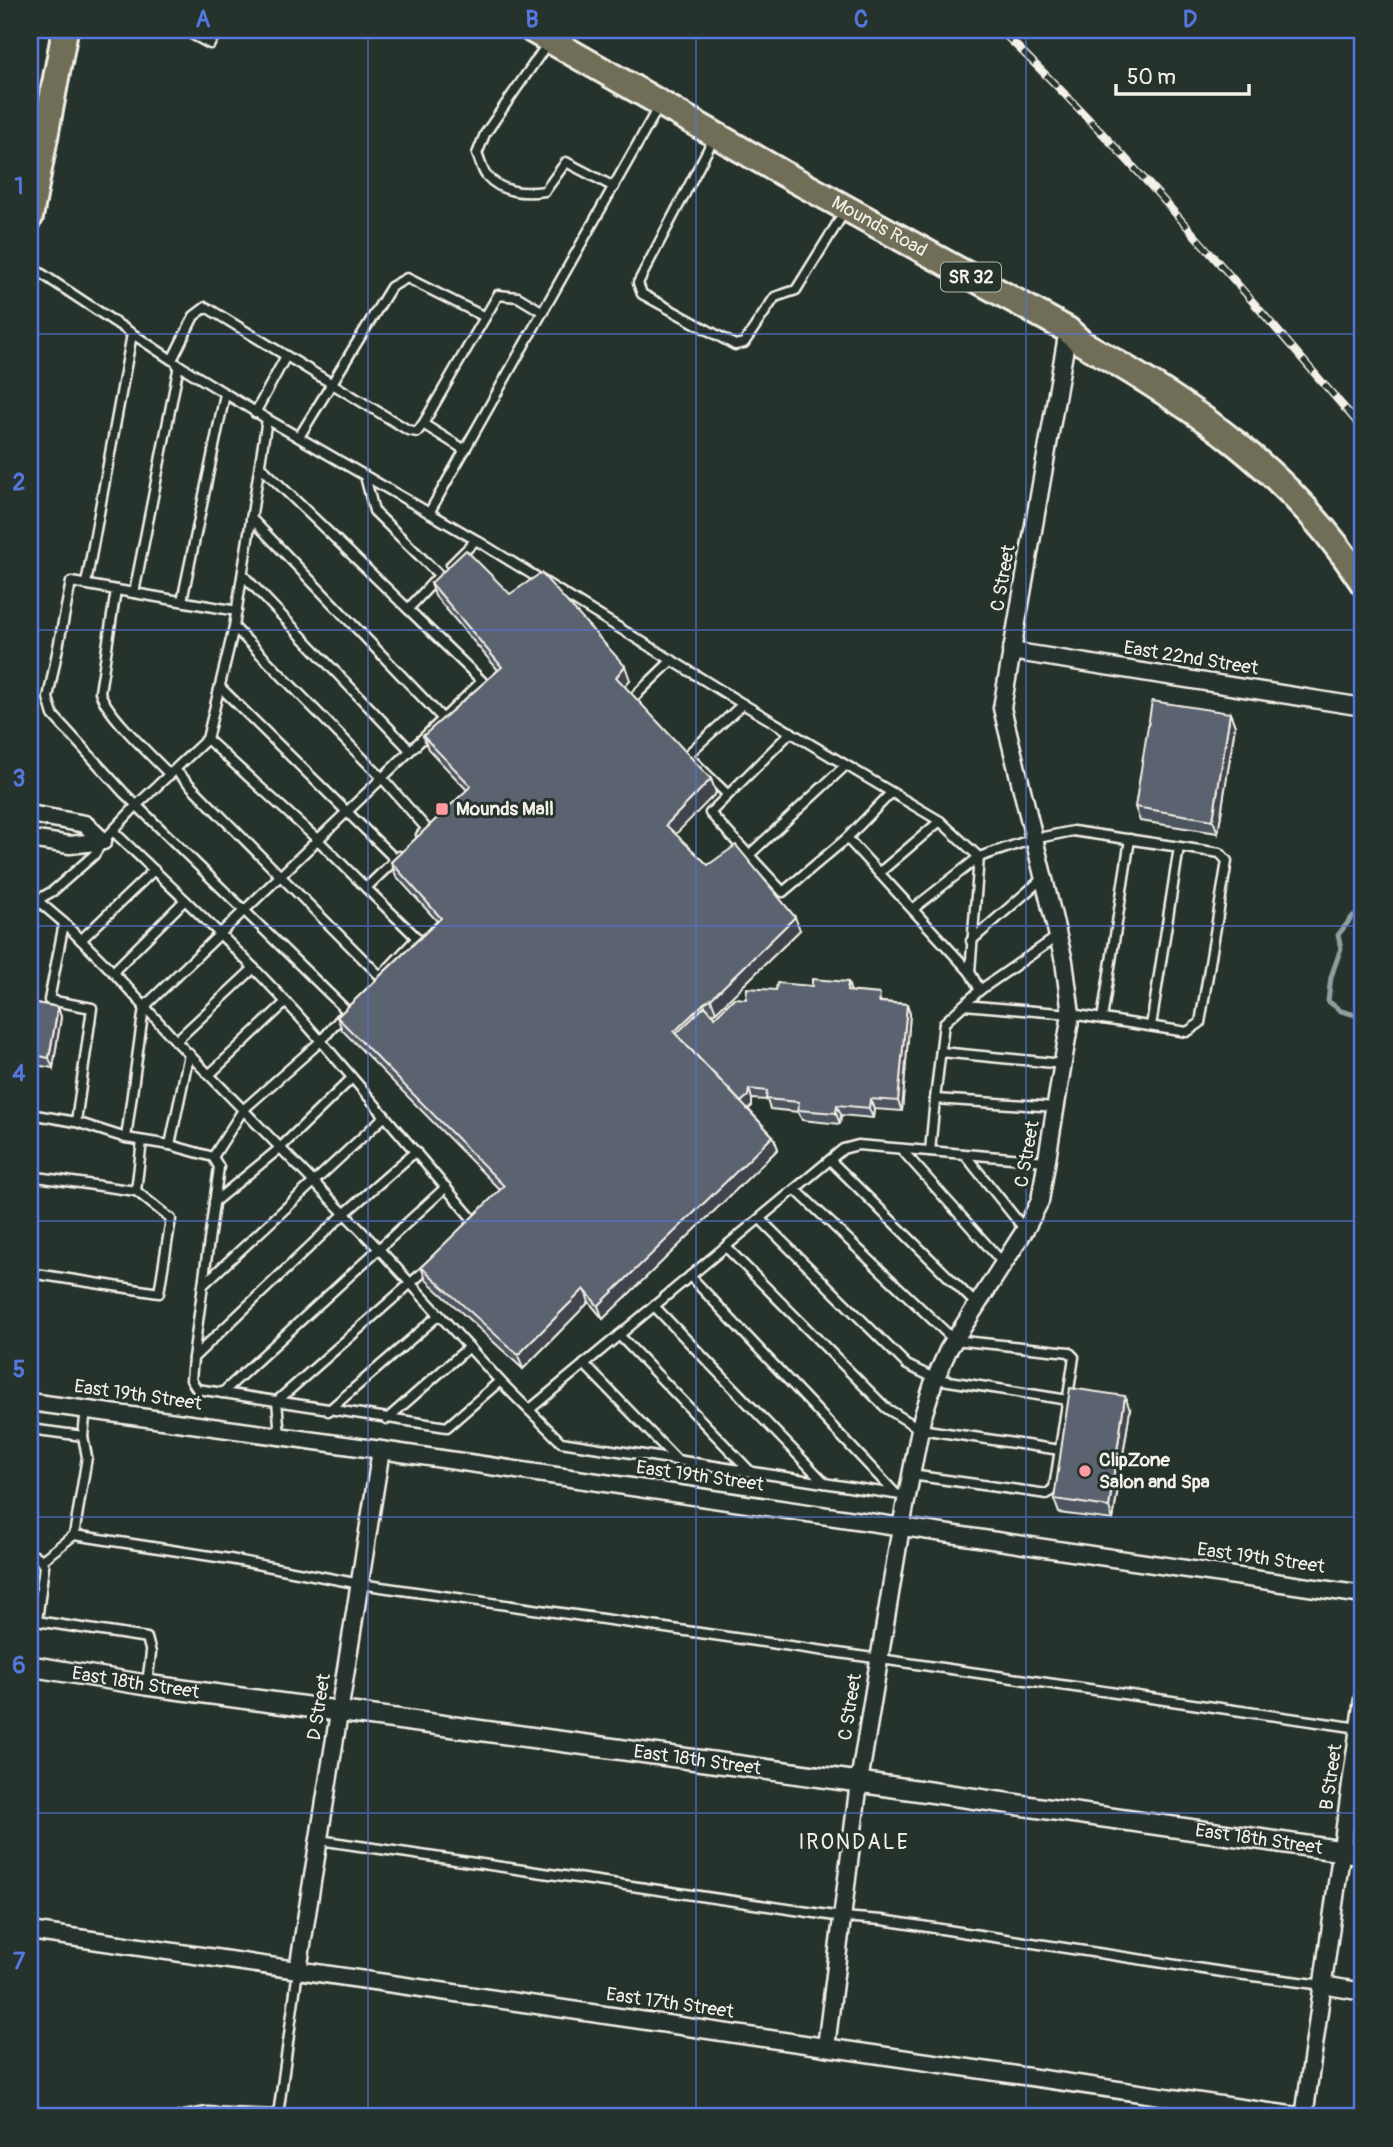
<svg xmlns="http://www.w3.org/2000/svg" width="1393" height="2147" viewBox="0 0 1393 2147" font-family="Pangolin,sans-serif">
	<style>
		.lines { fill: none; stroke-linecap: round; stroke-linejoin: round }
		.stream { stroke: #8d9f9f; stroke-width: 5 }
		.service-casing { stroke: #f4f1e8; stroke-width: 13 }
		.minor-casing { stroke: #f4f1e8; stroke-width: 21 }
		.tertiary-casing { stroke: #f4f1e8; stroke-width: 24 }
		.primary-casing { stroke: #f4f1e8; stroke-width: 30 }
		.service { stroke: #26332d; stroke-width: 8 }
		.minor { stroke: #26332d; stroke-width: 16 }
		.tertiary { stroke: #26332d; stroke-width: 19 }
		.primary { stroke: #716e59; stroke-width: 24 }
		.rail-casing { stroke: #f4f1e8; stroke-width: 8 }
		.rail { stroke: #26332d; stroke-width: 5; stroke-dasharray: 16; stroke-linecap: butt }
		.wall { fill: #4e5560; stroke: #f4f1e8; stroke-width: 2 }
		.shaded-wall { fill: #40454e; stroke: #f4f1e8; stroke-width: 2 }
		.building { fill: #5b6370; stroke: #f4f1e8; stroke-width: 2 }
		.grid { fill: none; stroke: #5377dc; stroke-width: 2; stroke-opacity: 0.55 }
		.poi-dot { fill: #ff9aa2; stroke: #26332d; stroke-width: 2.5 }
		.labels { text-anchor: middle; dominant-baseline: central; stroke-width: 6; stroke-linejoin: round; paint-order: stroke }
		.shield { fill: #26332d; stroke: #b6b8b0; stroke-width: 2 }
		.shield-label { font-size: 18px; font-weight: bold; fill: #f4f1e8 }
		.street-label { font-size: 19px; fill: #f4f1e8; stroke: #26332d }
		.poi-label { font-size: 19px; font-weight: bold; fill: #f4f1e8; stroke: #26332d; text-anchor: start }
		.neighbourhood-label { font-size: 21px; letter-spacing: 2px; fill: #f4f1e8; stroke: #26332d }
		.neatline { fill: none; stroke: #5377dc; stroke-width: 2.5 }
		.grid-label { font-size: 23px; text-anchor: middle; font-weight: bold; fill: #5377dc }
	</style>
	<rect width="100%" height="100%" fill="#26332d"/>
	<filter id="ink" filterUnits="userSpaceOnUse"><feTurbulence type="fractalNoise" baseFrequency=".0143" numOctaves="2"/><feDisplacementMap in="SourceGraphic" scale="14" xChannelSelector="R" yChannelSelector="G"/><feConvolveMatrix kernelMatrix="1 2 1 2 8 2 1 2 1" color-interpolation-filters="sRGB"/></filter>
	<g filter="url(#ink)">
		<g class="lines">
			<polyline class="stream" points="1353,916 1338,935 1341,948 1331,977 1328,1001 1341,1011 1363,1017"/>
			<g class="service-casing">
				<g id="service">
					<polyline points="184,30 210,44 218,30"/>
					<path d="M548,43L485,134L477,154C480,160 482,170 486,175C502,193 523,194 545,191L566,162L614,187"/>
					<polyline points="715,136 638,283 642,294 735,345 744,343 775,297 796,290 845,211"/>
					<polyline points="30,266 172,360 194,316 206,307 408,430 417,432 423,424"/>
					<polyline points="177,364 267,419"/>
					<polyline points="255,413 286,356"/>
					<polyline points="299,437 391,287 407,278 485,317"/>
					<polyline points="465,450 423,424 498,295 518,297 543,312"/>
					<polyline points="260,466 408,609"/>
					<polyline points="365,476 374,511 439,575"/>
					<polyline points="429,513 659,106"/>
					<polyline points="251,518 443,719"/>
					<polyline points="476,540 743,704 940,821 979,857 1033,839 1073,831 1220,853 1227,861 1200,1023 1187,1032 1071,1014 964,1005"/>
					<polyline points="243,575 410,750"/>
					<polyline points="86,584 132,334"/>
					<path d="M116,590L100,692C106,714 152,756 170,775"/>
					<polyline points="134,593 179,365"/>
					<polyline points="182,601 225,394"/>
					<polyline points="237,611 71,582 48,698 53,715 124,793 347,1011"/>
					<polyline points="221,688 395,859"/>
					<polyline points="634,697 672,660"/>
					<polyline points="791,732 710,813 783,892 847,838 970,972 980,990 944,1023 935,1099"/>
					<polyline points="207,739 318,840 366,888"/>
					<polyline points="175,770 380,976"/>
					<polyline points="728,795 687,755 743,704"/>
					<path d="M113,831C184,899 256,966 321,1041L243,1110L213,1157"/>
					<polyline points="421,835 427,829 382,778 482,681 408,609 436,579"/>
					<polyline points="847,838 891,793"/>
					<polyline points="749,855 845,766"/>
					<polyline points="879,873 940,821"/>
					<polyline points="37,900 64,923 49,1000 92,1008 76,1122"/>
					<polyline points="185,900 113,972 176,1041 379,1249 500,1381 561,1442 907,1496"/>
					<polyline points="30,904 53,891 94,855 103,841 138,804 207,739 234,627 267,419 476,540 451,565"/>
					<polyline points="913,909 979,857"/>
					<polyline points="64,923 113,972"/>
					<polyline points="81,940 154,870"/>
					<polyline points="971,941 1043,878"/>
					<polyline points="970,972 979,857"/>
					<polyline points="381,976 417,938 366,888 399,856"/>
					<polyline points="980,990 1058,936"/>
					<polyline points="345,1013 321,1041 475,1222 473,1224"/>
					<polyline points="1102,1019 1130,839"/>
					<polyline points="1151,1026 1179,847"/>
					<polyline points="176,1041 254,968"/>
					<polyline points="941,1052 1063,1064"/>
					<polyline points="209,1075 286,1002"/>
					<polyline points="30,1114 76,1122 126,1138 170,1145 213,1157 219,1167 193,1358 191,1380 197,1389 447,1427 500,1381"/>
					<polyline points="126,1138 144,1007 382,778 234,627"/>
					<polyline points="170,1145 189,1054"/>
					<polyline points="901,1149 1003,1263"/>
					<polyline points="930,1151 935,1099 1056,1107"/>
					<polyline points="965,1155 1025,1230"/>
					<polyline points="830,1160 976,1304"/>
					<polyline points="30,1176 136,1191 142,1141"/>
					<polyline points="795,1189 954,1340 1069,1352 1074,1357 1054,1488 1047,1494 911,1475"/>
					<polyline points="214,1202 280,1148 352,1078"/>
					<polyline points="760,1219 907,1365 936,1379 1068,1400"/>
					<polyline points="726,1247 886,1408 920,1429 1060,1450"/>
					<polyline points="30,1273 159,1293 171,1219 136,1191"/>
					<polyline points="690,1276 895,1493"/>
					<polyline points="205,1283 385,1116"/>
					<polyline points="654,1306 825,1483"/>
					<polyline points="619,1335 751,1472"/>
					<polyline points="193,1358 344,1214 416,1151"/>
					<polyline points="584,1364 677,1460"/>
					<polyline points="222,1393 446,1187"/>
					<polyline points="86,1409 83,1436 87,1457 74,1535 230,1559 360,1584 1359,1728"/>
					<polyline points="529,1410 843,1149 858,1145 1046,1161"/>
					<polyline points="328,1411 439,1315"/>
					<polyline points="387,1419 469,1347"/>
					<polyline points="30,1429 83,1436"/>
					<polyline points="280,1436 277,1401 429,1267"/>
					<polyline points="30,1554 38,1557 44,1566 37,1621"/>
					<polyline points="42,1560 74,1535"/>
					<polyline points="30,1620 147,1638 151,1653 147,1683"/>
					<polyline points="319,1840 842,1917 882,1920 1229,1973 1323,1985"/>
					<polyline points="179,2117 207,2112 278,2115 298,1970"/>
				</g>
			</g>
			<g class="minor-casing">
				<g id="minor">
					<polyline points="1011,651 1363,707"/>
					<polyline points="30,814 85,824 103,841"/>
					<polyline points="30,839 70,845 103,841"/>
					<polyline points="30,1402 381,1450 1363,1595"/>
					<polyline points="30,1931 1304,2117"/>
					<polyline points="298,1970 381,1450"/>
					<polyline points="1323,1985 1363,1992"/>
					<polyline points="826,2047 859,1782 901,1527 922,1419 933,1384 948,1350 1025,1230 1040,1201 1071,1014 1064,961 1002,708 1068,330"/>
					<polyline points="1304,2117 1363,1699"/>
				</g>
			</g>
			<g class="tertiary-casing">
				<g id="tertiary">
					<path id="s1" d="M30,1666L146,1685L859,1782L1363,1854"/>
				</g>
			</g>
			<g class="primary-casing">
				<g id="primary">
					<path id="s2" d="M532,30L784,174L1068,330L1082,343C1195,406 1291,472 1363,583"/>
					<polyline points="30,217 65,30"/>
				</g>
			</g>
			<use href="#service" class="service"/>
			<use href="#minor" class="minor"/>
			<use href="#tertiary" class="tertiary"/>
			<use href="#primary" class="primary"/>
			<g class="rail-casing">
				<path id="rail" d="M1000,30C1130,154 1245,294 1363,429"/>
			</g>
			<use href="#rail" class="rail"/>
		</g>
		<g class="wall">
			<polygon points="431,583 510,594 630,680 624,686 711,779 716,793 675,834 708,865 800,930 716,1012 712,1014 715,1017 746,999 776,990 848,982 851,992 883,1002 907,1004 910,1014 902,1111 874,1109 873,1118 841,1115 840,1124 802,1120 798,1112 770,1109 767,1100 752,1099 752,1106 748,1109 773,1136 778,1149 603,1319 589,1302 523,1369 426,1280 421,1267 500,1190 342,1030 337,1017 437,921 396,876 391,862 467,790 428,749 423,736 498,670 435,596"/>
			<polygon points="1230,713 1235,726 1218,833 1140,821 1135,807"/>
			<polygon points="30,1002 58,1007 61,1017 53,1068 30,1064"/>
			<polygon points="1130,1410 1113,1520 1059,1513 1054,1499"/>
		</g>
		<g class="shaded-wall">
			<polygon points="625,666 630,680 621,690 616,677"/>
			<polygon points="1230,713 1235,726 1218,833 1213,820"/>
			<polygon points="711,779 716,793 671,839 666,825"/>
			<polygon points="795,917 800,930 716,1012 711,999"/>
			<polygon points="704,1003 708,1016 682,1042 674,1032"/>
			<polygon points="907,1004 910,1014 902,1111 898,1101"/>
			<polygon points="58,1007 61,1017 53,1068 49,1058"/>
			<polygon points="749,1089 752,1099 752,1106 744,1113 741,1103"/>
			<polygon points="870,1099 874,1109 873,1118 869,1108"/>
			<polygon points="837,1105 841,1115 840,1124 836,1113"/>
			<polygon points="773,1136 778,1149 603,1319 598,1306"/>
			<polygon points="584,1289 589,1302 523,1369 518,1355"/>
			<polygon points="1125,1396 1130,1410 1113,1520 1109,1507"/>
		</g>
		<g class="building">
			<polygon points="466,550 510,594 541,573 625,666 616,677 711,779 666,825 708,865 736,845 795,917 711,999 704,1003 674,1032 773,1136 598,1306 584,1289 518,1355 421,1267 504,1186 337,1017 441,918 391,862 471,786 423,736 502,667 431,583"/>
			<polygon points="1152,701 1230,713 1213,820 1135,807"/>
			<polygon points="812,979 848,982 847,991 880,994 879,1002 907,1004 898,1101 870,1099 869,1108 837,1105 836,1113 798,1110 799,1102 766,1099 767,1091 749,1089 748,1096 741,1102 676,1034 705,1006 715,1017 734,998 746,999 747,988 776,990 777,983 812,986"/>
			<polygon points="30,1002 58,1007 49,1058 30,1054"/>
			<polygon points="1070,1388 1125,1396 1109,1507 1054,1499"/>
		</g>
	</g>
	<path class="grid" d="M368,30V2117M696,30V2117M1026,30V2117M30,334H1363M30,630H1363M30,926H1363M30,1221H1363M30,1517H1363M30,1813H1363"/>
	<g class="poi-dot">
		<rect x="435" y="802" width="14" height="14" rx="3.5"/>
		<circle cx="1085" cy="1471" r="7"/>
	</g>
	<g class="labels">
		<rect class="shield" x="941" y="262.5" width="60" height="29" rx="5"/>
		<g class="shield-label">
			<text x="971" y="277">SR 32</text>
		</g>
		<g class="street-label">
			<text stroke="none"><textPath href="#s2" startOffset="399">Mounds Road</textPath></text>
			<text transform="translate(1003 578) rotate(-80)">C Street</text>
			<text transform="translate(1191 658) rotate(9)">East 22nd Street</text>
			<text transform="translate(1027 1154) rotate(-80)">C Street</text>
			<text transform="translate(138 1395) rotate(8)">East 19th Street</text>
			<text transform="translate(700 1476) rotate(8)">East 19th Street</text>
			<text transform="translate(1261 1558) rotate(8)">East 19th Street</text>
			<text stroke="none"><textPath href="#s1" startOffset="107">East 18th Street</textPath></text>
			<text transform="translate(319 1707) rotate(-81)">D Street</text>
			<text transform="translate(850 1707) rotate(-81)">C Street</text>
			<text stroke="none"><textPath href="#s1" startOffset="674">East 18th Street</textPath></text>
			<text transform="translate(1331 1777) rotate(-82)">B Street</text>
			<text stroke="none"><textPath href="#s1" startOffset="1241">East 18th Street</textPath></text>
			<text transform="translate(670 2003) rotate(8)">East 17th Street</text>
		</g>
		<g class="poi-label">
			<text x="456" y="809">Mounds Mall</text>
			<text x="1099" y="1460">ClipZone<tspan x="1099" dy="22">Salon and Spa</tspan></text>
		</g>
		<g class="neighbourhood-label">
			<text x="854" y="1842">IRONDALE</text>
		</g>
	</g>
	<rect width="1393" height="2147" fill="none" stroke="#26332d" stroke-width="77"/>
	<path d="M1116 84v10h133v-10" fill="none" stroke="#f4f1e8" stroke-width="3.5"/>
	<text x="1127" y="84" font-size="21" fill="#f4f1e8" stroke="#26332d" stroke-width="5" paint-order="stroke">50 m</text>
	<rect x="38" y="38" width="1316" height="2070" class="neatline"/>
	<g class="grid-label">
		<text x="203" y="27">A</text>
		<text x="532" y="27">B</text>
		<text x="861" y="27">C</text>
		<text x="1190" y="27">D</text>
		<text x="19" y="194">1</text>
		<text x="19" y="490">2</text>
		<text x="19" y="786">3</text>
		<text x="19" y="1081">4</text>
		<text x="19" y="1377">5</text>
		<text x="19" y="1673">6</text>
		<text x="19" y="1969">7</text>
	</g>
</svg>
